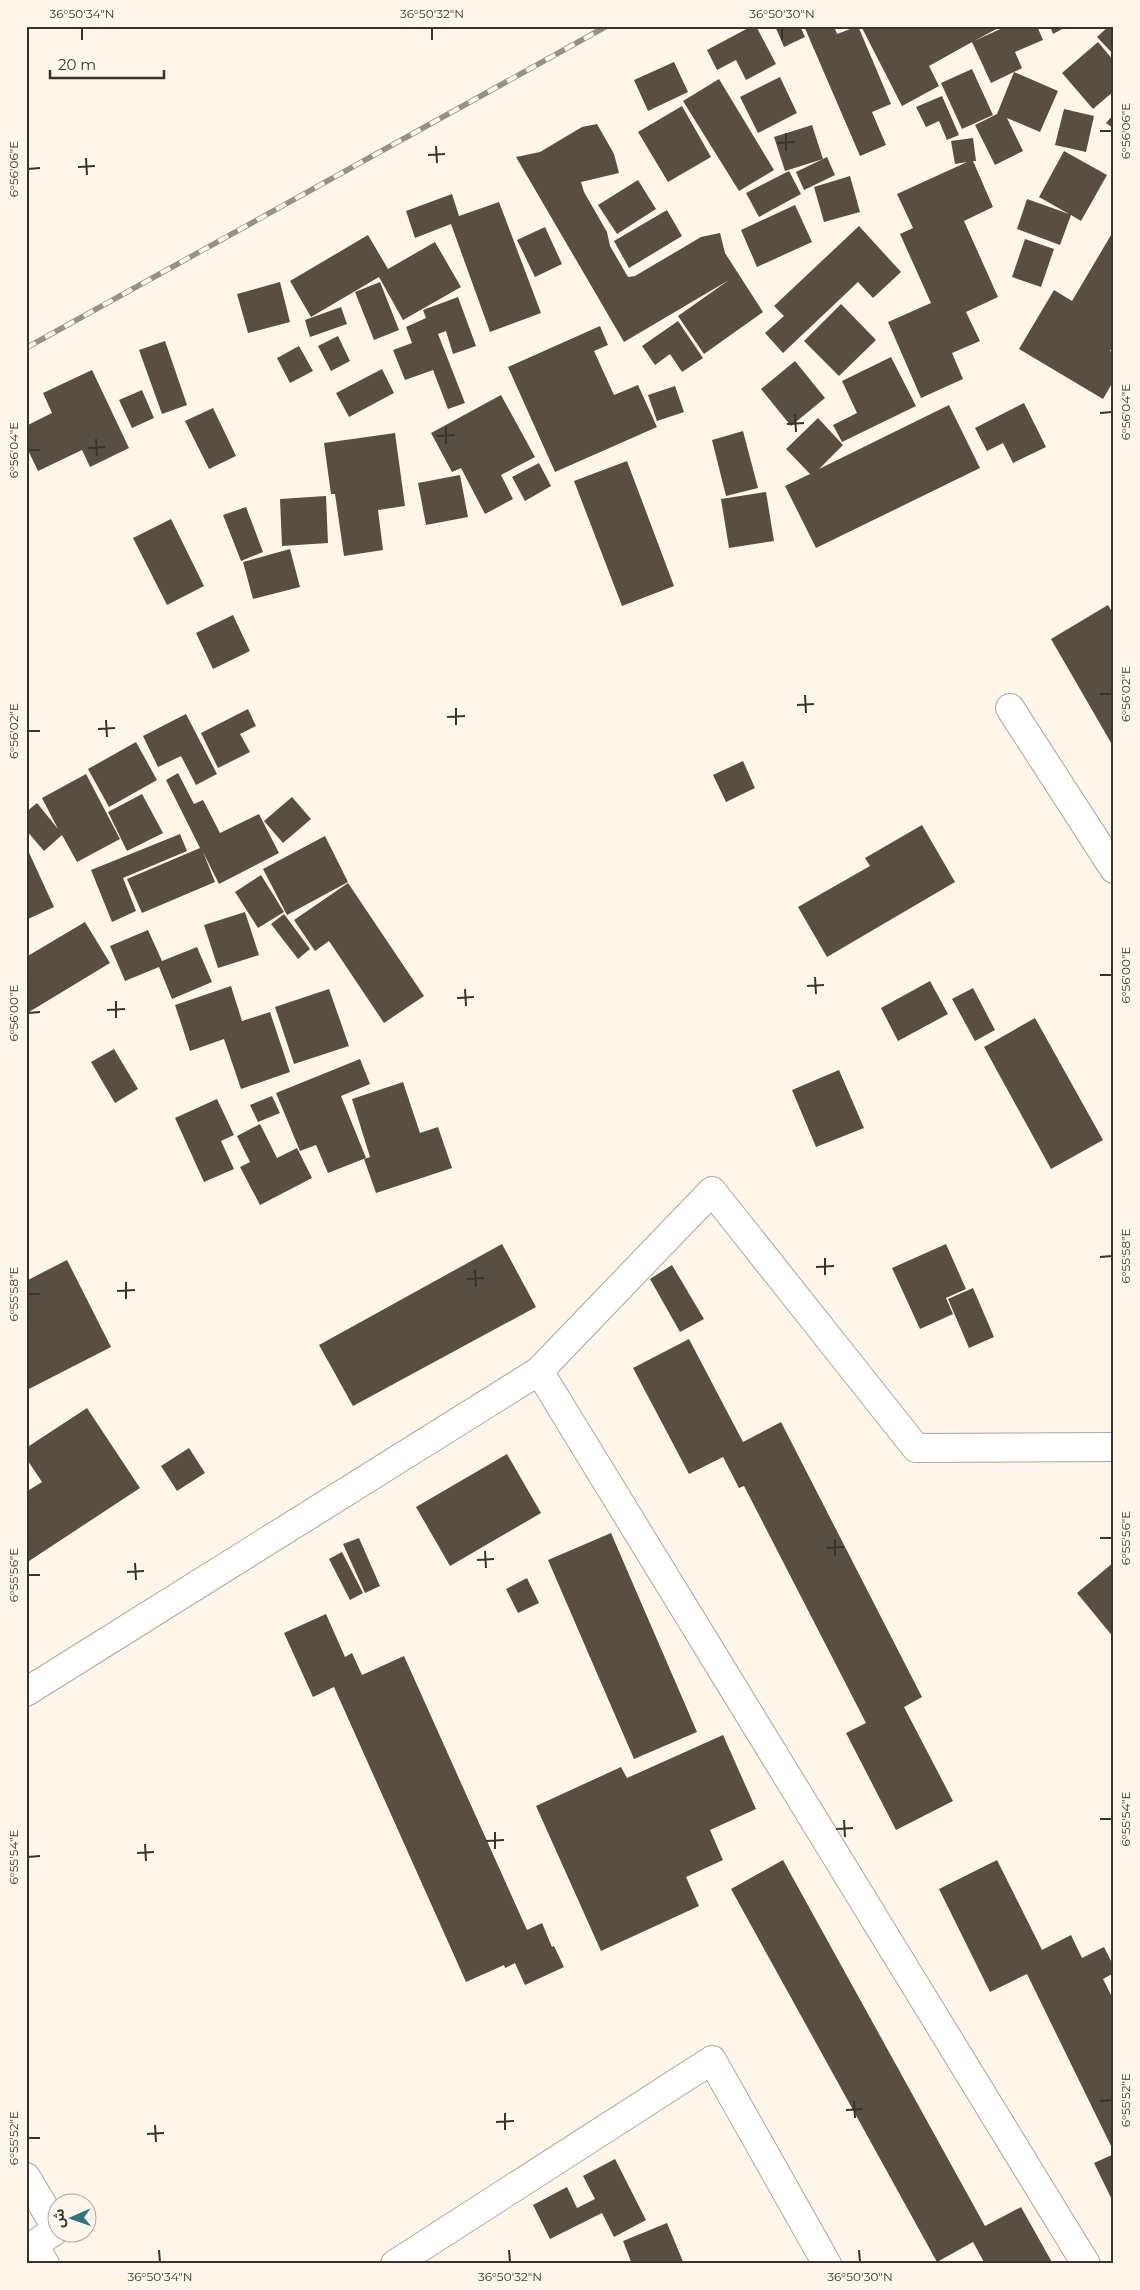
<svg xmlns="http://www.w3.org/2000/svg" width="1140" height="2290" viewBox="0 0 1140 2290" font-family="Montserrat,'Noto Sans Arabic',sans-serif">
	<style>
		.building { fill: #574f43 }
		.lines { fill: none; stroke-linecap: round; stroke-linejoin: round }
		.minor-casing { stroke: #aea597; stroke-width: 30 }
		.minor { stroke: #fff; stroke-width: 28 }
		.rail-casing { stroke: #969088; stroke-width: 5.5 }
		.rail { stroke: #fff6eb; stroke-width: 4; stroke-dasharray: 11; stroke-linecap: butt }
		.ticks { fill: none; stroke: #37332d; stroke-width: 2 }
		.neatline { fill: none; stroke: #37332d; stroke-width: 2 }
		.ticks-label { font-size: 12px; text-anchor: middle; fill: #37332d }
	</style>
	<rect width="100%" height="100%" fill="#fff6eb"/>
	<g class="building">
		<polygon points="752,26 756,26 776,64 746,80 736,60 717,70 707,50"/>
		<polygon points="775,26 800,26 805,37 784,47"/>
		<polygon points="804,26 834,26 837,34 858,26 891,104 872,112 886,145 860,156"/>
		<polygon points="861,26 1002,26 974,41 1007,26 1037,26 1043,40 1015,52 1022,68 991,83 972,42 929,66 939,86 902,106"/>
		<polygon points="1050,26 1068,26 1053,34"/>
		<polygon points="1109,26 1114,26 1114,55 1097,37"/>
		<polygon points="1098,42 1114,61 1114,91 1093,109 1062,73"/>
		<polygon points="674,62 688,92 648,111 634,80"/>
		<polygon points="972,69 993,115 962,129 941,83"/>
		<polygon points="1014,72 1058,91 1040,132 1007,118 1023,151 995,165 975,125 997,114"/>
		<polygon points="780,77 797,113 758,133 740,97"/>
		<polygon points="719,79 774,170 739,191 683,101"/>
		<polygon points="942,96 959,135 947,140 939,121 926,127 916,107"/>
		<polygon points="682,106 711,157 668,182 638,132"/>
		<polygon points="1064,109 1094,116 1086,152 1055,145"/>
		<polygon points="1114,114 1114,129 1106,123"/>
		<polygon points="597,124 614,154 619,173 581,182 584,192 607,232 610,246 628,277 635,276 701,237 720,233 725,253 763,312 704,354 678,316 729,280 624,342 516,157 540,152 582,127"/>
		<polygon points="812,125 823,159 785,171 774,137"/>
		<polygon points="973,138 976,161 973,161 993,207 964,221 998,297 966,312 980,341 952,353 963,379 921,398 888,322 931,303 900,234 913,228 897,194 967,162 955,164 951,141"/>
		<polygon points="1064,151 1107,175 1081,221 1071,215 1060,245 1017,229 1027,199 1069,214 1039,197"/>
		<polygon points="827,157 835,175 804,190 796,172"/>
		<polygon points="789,171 801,194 759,217 746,193"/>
		<polygon points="850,176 860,212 824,222 814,187"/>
		<polygon points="638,180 656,209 617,234 598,205"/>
		<polygon points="452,194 459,216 499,202 541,313 490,332 451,224 415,238 406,211"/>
		<polygon points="795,205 812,242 757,267 741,230"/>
		<polygon points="667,210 682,236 629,268 614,241"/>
		<polygon points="859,226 901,272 873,298 858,282 783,353 765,333 784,316 774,306"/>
		<polygon points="545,227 562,264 535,277 517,240"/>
		<polygon points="1114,230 1114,344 1110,351 1114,353 1114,380 1103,399 1019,349 1054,290 1072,301"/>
		<polygon points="368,235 388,269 435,242 461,287 403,320 379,277 311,317 290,281"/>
		<polygon points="1025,239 1054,249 1041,287 1012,277"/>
		<polygon points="280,282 290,322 248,333 237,294"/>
		<polygon points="380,282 399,330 374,340 355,292"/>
		<polygon points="458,297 476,346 453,354 446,331 438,334 465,403 448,409 433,370 405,380 393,350 412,343 406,327 426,318 423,310"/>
		<polygon points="841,304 876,340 839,376 804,341"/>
		<polygon points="341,307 347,324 310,337 305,320"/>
		<polygon points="678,321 703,358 682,372 670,354 655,365 642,346"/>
		<polygon points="600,326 608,345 594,351 614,395 638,385 657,427 555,472 508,367"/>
		<polygon points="338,336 350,361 331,371 318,346"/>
		<polygon points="165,341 187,405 162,414 139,350"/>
		<polygon points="299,346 313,371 290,383 277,358"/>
		<polygon points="891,357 916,406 842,442 833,425 857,413 842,381"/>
		<polygon points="795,361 825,398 791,426 761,389"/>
		<polygon points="382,369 394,393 349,417 336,393"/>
		<polygon points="92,370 129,448 90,467 82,450 38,471 26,446 26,426 52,413 43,393"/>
		<polygon points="675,386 684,412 657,421 648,395"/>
		<polygon points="142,390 154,418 132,428 119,400"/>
		<polygon points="501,395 535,457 501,475 513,499 485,514 461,468 452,472 431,433"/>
		<polygon points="1024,403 1046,447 1013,463 1003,443 987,451 975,428"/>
		<polygon points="949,405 980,468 816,548 785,486 810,474 786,449 818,418 843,445 819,469"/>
		<polygon points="213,408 236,456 209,469 185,421"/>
		<polygon points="743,431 758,488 726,496 712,440"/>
		<polygon points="395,433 405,506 378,510 383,550 344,556 335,494 331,494 324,443"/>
		<polygon points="627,461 674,586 622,606 574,481"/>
		<polygon points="539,463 551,486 525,501 512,477"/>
		<polygon points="460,475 468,517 426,525 418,483"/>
		<polygon points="766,492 774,541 729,548 721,499"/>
		<polygon points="326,496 328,543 282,546 280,499"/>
		<polygon points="246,507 263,552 241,561 223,515"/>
		<polygon points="171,519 204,586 167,605 133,538"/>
		<polygon points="290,549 300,587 253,599 243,562"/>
		<polygon points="1108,605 1114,615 1114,748 1051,639"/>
		<polygon points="233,615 250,651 213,669 196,633"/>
		<polygon points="248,709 256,726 240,734 250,752 218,768 201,733"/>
		<polygon points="186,714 217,774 196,785 181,756 158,767 143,736"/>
		<polygon points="136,742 157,780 109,807 88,769"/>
		<polygon points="743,761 755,788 726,802 713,775"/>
		<polygon points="178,773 194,804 203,800 220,833 259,814 279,853 219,884 203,852 215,882 142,913 127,879 200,848 166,780"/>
		<polygon points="86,774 120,839 77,862 62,835 44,851 26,830 26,812 37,803 58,829 42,798"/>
		<polygon points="142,794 163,833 127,851 108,812"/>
		<polygon points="292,797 311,819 283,843 264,821"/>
		<polygon points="922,825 955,882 827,957 798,907 870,866 865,858"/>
		<polygon points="180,834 187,851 123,878 136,911 112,922 91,870"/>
		<polygon points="325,836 348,882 287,915 263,869"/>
		<polygon points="26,846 54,907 26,920"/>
		<polygon points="261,875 284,912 258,928 235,892"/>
		<polygon points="348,883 424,996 384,1023 329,941 315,951 294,920"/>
		<polygon points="245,912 259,955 218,968 204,925"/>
		<polygon points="284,914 310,949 298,959 271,924"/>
		<polygon points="85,922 110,963 29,1012 26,1008 26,957"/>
		<polygon points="148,930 162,961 197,947 212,982 172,999 159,967 125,981 110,946"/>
		<polygon points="930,981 948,1014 898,1041 881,1008"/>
		<polygon points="231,986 242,1021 270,1012 290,1072 241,1089 224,1039 190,1051 175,1005"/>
		<polygon points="973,988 995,1030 975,1041 952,999"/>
		<polygon points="329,989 349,1046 294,1064 275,1007"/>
		<polygon points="1035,1018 1103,1140 1051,1169 984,1047"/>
		<polygon points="114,1049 138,1089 115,1103 91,1062"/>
		<polygon points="360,1059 370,1084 341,1096 366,1158 328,1173 316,1145 300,1151 276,1093"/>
		<polygon points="839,1070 864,1128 816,1147 792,1090"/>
		<polygon points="403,1082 420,1133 438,1127 452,1168 376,1193 364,1159 370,1157 352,1099"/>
		<polygon points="272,1096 280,1113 258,1122 250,1105"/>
		<polygon points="217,1099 234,1135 221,1141 234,1169 204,1182 175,1118"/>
		<polygon points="260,1124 277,1158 297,1148 312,1178 260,1205 240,1167 250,1162 237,1136"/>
		<polygon points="502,1244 536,1307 353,1406 319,1345"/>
		<polygon points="946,1244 966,1289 946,1298 953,1314 920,1329 892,1268"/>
		<polygon points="67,1260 111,1347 27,1390 26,1281"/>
		<polygon points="672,1265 704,1319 680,1332 650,1279"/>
		<polygon points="973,1288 994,1337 969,1348 948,1299"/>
		<polygon points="689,1339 743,1442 781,1422 922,1697 904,1707 953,1801 896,1830 846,1733 866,1723 744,1486 739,1488 723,1457 689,1474 633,1368"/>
		<polygon points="87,1408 140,1488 26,1563 26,1492 42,1482 26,1458 26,1448"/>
		<polygon points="189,1448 205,1473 177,1491 161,1466"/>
		<polygon points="507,1454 541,1513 450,1566 416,1507"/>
		<polygon points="611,1533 697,1732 634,1759 548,1560"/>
		<polygon points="359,1538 380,1586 365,1593 343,1544"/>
		<polygon points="342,1552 363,1593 350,1600 329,1559"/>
		<polygon points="1114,1562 1114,1638 1077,1593"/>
		<polygon points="527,1578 539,1603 518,1613 506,1589"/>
		<polygon points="326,1614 345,1657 352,1653 362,1675 404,1656 527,1930 542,1923 552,1947 554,1946 564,1967 525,1985 515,1963 505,1968 504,1965 466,1982 334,1687 313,1697 284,1633"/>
		<polygon points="723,1735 756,1809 710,1830 723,1860 686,1877 699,1906 601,1951 536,1806 621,1767 627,1778"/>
		<polygon points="783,1860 985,2226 1021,2207 1053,2264 985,2264 973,2242 937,2262 731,1889"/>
		<polygon points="997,1860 1042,1950 1071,1935 1082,1958 1104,1947 1114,1967 1114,1973 1103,1979 1114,2001 1114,2152 1027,1974 990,1992 939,1889"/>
		<polygon points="1114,2154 1114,2204 1094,2163"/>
		<polygon points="615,2159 646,2220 614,2237 602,2213 550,2239 533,2205 567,2187 577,2208 595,2199 583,2176"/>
		<polygon points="667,2223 684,2264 632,2264 623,2241"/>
	</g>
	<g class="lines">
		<g class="minor-casing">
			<g id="minor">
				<polyline points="1010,708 1114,869"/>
				<polyline points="539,1371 712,1191 916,1448 1114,1447"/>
				<polyline points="26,1692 539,1371 1086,2264"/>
				<polyline points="26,2177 57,2229 34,2245 45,2264"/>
				<polyline points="395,2264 712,2060 827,2264"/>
			</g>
		</g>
		<use href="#minor" class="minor"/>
		<g class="rail-casing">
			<polyline id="rail" points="26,348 607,26"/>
		</g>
		<use href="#rail" class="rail"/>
	</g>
	<path class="ticks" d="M82,28V40M432,28V40M782,28V40M1100,131H1112M786,133V151M777,143L795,142M436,146L437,163M428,155L445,154M86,158L87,175M78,167L95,166M28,169L40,168M1100,413L1112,412M795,414L796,432M787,424L804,423M446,427V444M437,436L455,435M96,439L97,456M88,448L105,447M28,450H40M1100,694H1112M805,695L806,713M797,705L814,704M456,708V725M447,717L465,716M106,720L107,737M98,729L115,728M28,731H40M1100,975H1112M815,977L816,994M807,986L824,985M465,989L466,1006M457,998L474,997M116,1001V1018M107,1010L125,1009M28,1013L40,1012M1100,1257L1112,1256M825,1258V1275M816,1267L834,1266M475,1270L476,1287M467,1279L484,1278M126,1282V1299M117,1291L135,1290M28,1294H40M1100,1538H1112M835,1539V1556M826,1548L844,1547M485,1551L486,1568M477,1560L494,1559M135,1563L136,1580M127,1572L144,1571M28,1575H40M1100,1819H1112M844,1820L845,1837M836,1829L853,1828M495,1832V1849M486,1841L504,1840M145,1844L146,1861M137,1853L154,1852M28,1857L40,1856M854,2101L855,2118M1100,2101L1112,2100M846,2110L863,2109M505,2113V2130M496,2122L514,2121M155,2125L156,2142M147,2134L164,2133M28,2138H40M159,2250L160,2262M509,2250L510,2262M859,2250L860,2262"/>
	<rect width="1140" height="2290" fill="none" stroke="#fff6eb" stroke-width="55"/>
	<g transform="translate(72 2218) rotate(268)"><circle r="24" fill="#fff6eb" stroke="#afa89f"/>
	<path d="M0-4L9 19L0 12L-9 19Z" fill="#2f7780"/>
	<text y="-8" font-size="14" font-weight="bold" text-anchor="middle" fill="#37332d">ش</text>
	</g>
	<path d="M50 70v8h114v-8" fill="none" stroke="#37332d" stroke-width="2.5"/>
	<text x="58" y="70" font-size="15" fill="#37332d" stroke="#fff6eb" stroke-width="4" paint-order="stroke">20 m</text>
	<rect x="28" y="28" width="1084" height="2234" class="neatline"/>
	<g class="ticks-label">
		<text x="82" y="18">36°50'34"N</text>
		<text x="432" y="18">36°50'32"N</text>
		<text x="782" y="18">36°50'30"N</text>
		<text transform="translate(1126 131) rotate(-90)" y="4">6°56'06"E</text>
		<text transform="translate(14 169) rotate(-90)" y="4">6°56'06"E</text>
		<text transform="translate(1126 412) rotate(-90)" y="4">6°56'04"E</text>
		<text transform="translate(14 450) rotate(-90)" y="4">6°56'04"E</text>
		<text transform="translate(1126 694) rotate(-90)" y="4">6°56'02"E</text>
		<text transform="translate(14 731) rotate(-90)" y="4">6°56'02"E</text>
		<text transform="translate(1126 975) rotate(-90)" y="4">6°56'00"E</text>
		<text transform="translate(14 1013) rotate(-90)" y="4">6°56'00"E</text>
		<text transform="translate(1126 1256) rotate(-90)" y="4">6°55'58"E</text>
		<text transform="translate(14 1294) rotate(-90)" y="4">6°55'58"E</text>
		<text transform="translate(1126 1538) rotate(-90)" y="4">6°55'56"E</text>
		<text transform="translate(14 1575) rotate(-90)" y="4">6°55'56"E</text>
		<text transform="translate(1126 1819) rotate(-90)" y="4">6°55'54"E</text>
		<text transform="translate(14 1857) rotate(-90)" y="4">6°55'54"E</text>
		<text transform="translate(1126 2100) rotate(-90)" y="4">6°55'52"E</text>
		<text transform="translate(14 2138) rotate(-90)" y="4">6°55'52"E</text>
		<text x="160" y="2281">36°50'34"N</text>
		<text x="510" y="2281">36°50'32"N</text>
		<text x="860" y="2281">36°50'30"N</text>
	</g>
</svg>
